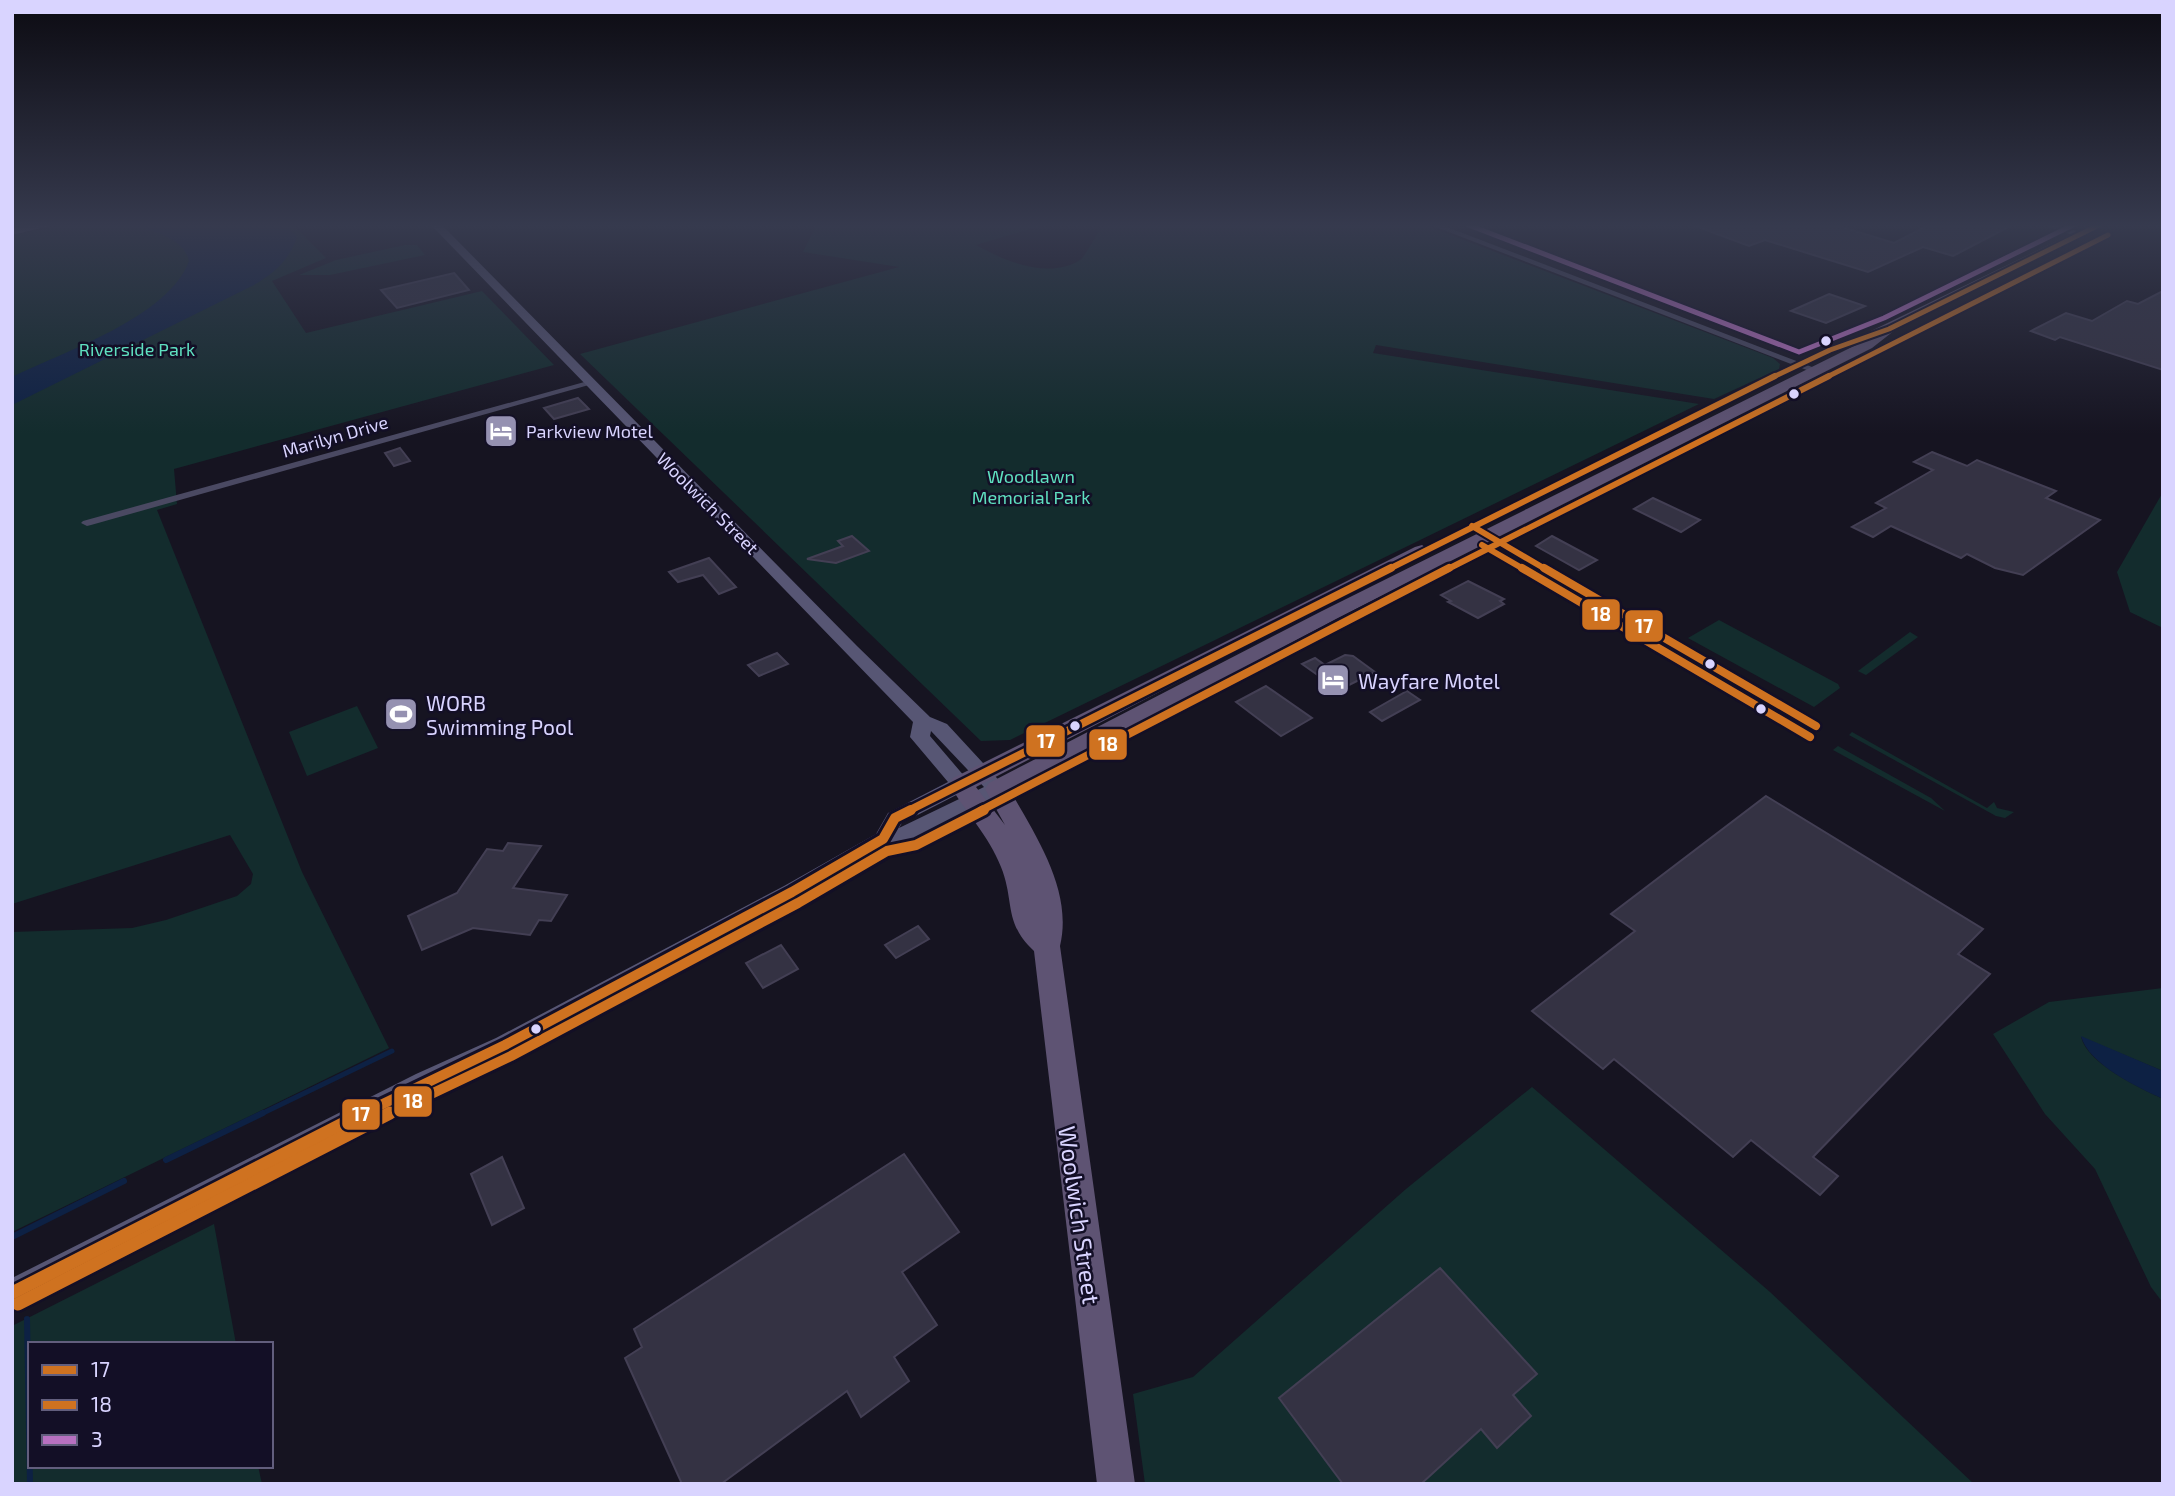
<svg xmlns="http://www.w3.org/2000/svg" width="2175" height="1496" viewBox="0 0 2175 1496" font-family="'Exo 2',sans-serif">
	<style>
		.green { fill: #132c2d }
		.water { fill: #0d2144 }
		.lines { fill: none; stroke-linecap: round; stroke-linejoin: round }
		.stream-far1 { stroke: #0d2144; stroke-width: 5 }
		.stream { stroke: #0d2144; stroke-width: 6 }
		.building { fill: #343243; stroke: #433f54; stroke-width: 2 }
		.minor { fill: #4a4962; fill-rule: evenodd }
		.secondary { fill: #575674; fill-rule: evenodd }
		.primary { fill: #5e5373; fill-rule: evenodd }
		.bus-1-far4-casing { stroke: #130f26; stroke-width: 9 }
		.bus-1-far3-casing { stroke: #130f26; stroke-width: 10 }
		.bus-1-far2-casing { stroke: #130f26; stroke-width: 13 }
		.bus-1-far1-casing { stroke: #130f26; stroke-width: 16 }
		.bus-1-casing { stroke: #130f26; stroke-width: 18 }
		.bus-2-far4-casing { stroke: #130f26; stroke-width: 9 }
		.bus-2-far3-casing { stroke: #130f26; stroke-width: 10 }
		.bus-2-far2-casing { stroke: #130f26; stroke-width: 13 }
		.bus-2-far1-casing { stroke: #130f26; stroke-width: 16 }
		.bus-2-casing { stroke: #130f26; stroke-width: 18 }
		.bus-3-casing { stroke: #130f26; stroke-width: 9 }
		.bus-1-far4 { stroke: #cf7220; stroke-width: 5 }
		.bus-1-far3 { stroke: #cf7220; stroke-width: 6 }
		.bus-1-far2 { stroke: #cf7220; stroke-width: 8 }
		.bus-1-far1 { stroke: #cf7220; stroke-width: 10 }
		.bus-1 { stroke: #cf7220; stroke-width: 13 }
		.bus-2-far4 { stroke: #cf7220; stroke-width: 5 }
		.bus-2-far3 { stroke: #cf7220; stroke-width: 6 }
		.bus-2-far2 { stroke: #cf7220; stroke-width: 8 }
		.bus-2-far1 { stroke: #cf7220; stroke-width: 10 }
		.bus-2 { stroke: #cf7220; stroke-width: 13 }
		.bus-3 { stroke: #b770c0; stroke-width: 5 }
		.bus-dot { fill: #d9d4ff; stroke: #130f26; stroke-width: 2.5 }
		.labels { text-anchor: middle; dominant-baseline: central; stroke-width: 5; stroke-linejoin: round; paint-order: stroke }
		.far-park-label { font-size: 18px; fill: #5fe0c0; stroke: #130f26 }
		.far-poi-label { font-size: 18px; fill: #d9d4ff; stroke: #130f26; text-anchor: start }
		.far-street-label { font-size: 18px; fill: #d9d4ff; stroke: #130f26 }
		.poi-label { font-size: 21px; fill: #d9d4ff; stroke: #130f26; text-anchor: start }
		.near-street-label { font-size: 24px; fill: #d9d4ff; stroke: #130f26 }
		.line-badge { stroke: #130f26; stroke-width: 2.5 }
		.badge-label { font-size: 19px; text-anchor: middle; font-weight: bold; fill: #fff }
	</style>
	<rect width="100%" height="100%" fill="#161421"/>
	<g class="green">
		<polygon points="69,224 292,224 326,258 272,281 306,333 482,291 554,365 174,469 177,504 157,510 302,872 389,1048 12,1232 12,932 132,928 166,920 237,896 251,884 253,874 230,835 12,904 12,235"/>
		<path d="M817,224H1047L976,245C1005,261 1048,280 1080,260C1086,256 1096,233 1105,224H1422L1773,358L1780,364L1779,369L1714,399L1376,345L1373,353L1699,404L1010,740L981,741L580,354L899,267L803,252Z"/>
		<polygon points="405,245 417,245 425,255 330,275 299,275 336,260"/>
		<polygon points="2163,492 2163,628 2130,612 2117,572"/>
		<polygon points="1719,620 1838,684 1840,688 1814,707 1688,638"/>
		<polygon points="1910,632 1918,637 1866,675 1858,671"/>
		<polygon points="357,706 378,748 307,776 289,732"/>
		<polygon points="1852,732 1987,808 1994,802 1997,808 2014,812 2005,818 1996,816 1849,735"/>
		<polygon points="1838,746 1931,798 1945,811 1833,750"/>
		<path d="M2163,988V1071L2081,1037C2088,1064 2138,1087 2163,1099V1303L2151,1287L2095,1169L2045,1114L1993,1034L2049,1002Z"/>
		<polygon points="1532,1087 1770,1292 1974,1484 1145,1484 1133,1394 1193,1377 1406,1189"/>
		<polygon points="214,1224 236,1344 30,1344 30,1466 258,1466 262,1484 12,1484 12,1326"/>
	</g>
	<g class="water">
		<path d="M128,224H285L297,237C289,261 274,273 254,285L12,405V377C63,352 169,317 189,261C184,237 149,230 128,224Z"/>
		<path d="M2081,1036L2163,1071V1099C2137,1087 2088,1064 2081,1036Z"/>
	</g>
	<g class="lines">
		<polyline class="stream-far1" points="259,1115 392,1051"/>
		<g class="stream">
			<polyline points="166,1160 263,1113"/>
			<polyline points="12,1237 124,1181"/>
			<polyline points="27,1319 30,1484"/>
		</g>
	</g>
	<g class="building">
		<polygon points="1690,224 1832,224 1894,243 1931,224 2014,224 1953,256 1923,247 1868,272 1765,240 1749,246"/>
		<polygon points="454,273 469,290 397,308 381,290"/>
		<polygon points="2163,291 2163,370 2060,337 2055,340 2031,331 2066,313 2092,321 2127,301 2138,304"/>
		<polygon points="1829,294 1865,306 1826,323 1791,311"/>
		<polygon points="578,398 589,409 554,419 544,408"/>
		<polygon points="400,448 410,461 394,466 385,453"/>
		<polygon points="1932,452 1967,466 1977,460 2056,491 2046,498 2100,520 2023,575 1995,568 1967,554 1961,558 1891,526 1873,537 1852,527 1886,508 1876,503 1933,470 1914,462"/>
		<polygon points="1653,498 1700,520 1681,532 1634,509"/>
		<polygon points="852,536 869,551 836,563 807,559 843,546 838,541"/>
		<polygon points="1552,536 1597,560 1579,570 1536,546"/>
		<polygon points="709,558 736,587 719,594 703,575 678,582 669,572"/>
		<polygon points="1468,581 1504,599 1500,601 1504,604 1478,618 1448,602 1451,601 1441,595"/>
		<polygon points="777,653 788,664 759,676 748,665"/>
		<polygon points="1345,655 1353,656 1375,672 1339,690 1302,664 1315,658 1325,665"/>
		<polygon points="1266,686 1312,718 1281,736 1236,702"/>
		<polygon points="1407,691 1420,700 1382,721 1370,712"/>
		<polygon points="1766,796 1983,929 1958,954 1990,974 1813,1157 1838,1176 1820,1195 1751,1140 1733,1157 1614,1059 1603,1069 1532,1011 1635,931 1611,914"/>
		<polygon points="508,843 541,846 513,888 567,895 551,921 539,920 530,935 473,928 422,950 408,916 457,893 487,849 503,851"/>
		<polygon points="918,926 929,939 896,958 885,945"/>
		<polygon points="781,945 798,969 763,988 746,963"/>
		<polygon points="904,1154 959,1232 902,1272 937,1325 894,1357 909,1381 861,1417 847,1391 721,1484 682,1484 625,1358 642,1347 634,1329"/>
		<polygon points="502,1157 524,1208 492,1225 471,1174"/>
		<polygon points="1440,1268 1537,1374 1513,1395 1531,1416 1497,1448 1481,1429 1421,1484 1343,1484 1279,1398"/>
	</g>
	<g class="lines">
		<g class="minor">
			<polygon points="1428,224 1439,224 1820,370 1812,372"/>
			<polygon points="588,381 596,383 91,525 87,526 81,523 83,521"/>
		</g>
		<g class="secondary">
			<polygon points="35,224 58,224 12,235 12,229"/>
			<path d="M430,224H441L857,646L930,717L947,724L1007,789L1004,794L917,839L888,846L800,898L514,1052L434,1090L12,1307V1278L416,1074L496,1038L784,886L876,834L888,813L948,782L910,737L913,722ZM931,731L984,787L899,828L902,823L968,789L971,784L930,736Z"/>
			<polygon points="2041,224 2058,224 2086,235 2081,238"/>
		</g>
		<path class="primary" d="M2092,224H2108L1895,330L1872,348L1336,619L1011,792C1037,838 1073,891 1060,946L1135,1484H1097L1034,951C1003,922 1015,902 1001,867C989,836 966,813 949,784L953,778L1415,547L1422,545L1431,551L976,787L1005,825L985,789L989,783L1322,611L1862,342L1870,336L1871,331Z"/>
		<g class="bus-1-far4-casing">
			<polyline id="bus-1-far4" points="1771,378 1830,350 1889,329 2101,224"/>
		</g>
		<g class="bus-1-far3-casing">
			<g id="bus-1-far3">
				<polyline points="1472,526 1547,570"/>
				<polyline points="1387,570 1775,376"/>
			</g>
		</g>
		<g class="bus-1-far2-casing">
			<g id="bus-1-far2">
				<polyline points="1544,568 1816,726"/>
				<polyline points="908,811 1391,568"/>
			</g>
		</g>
		<g class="bus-1-far1-casing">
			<polyline id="bus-1-far1" points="360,1115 505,1045 792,892 883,839 895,818 911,810"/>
		</g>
		<g class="bus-1-casing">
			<polyline id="bus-1" points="12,1293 364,1113"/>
		</g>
		<g class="bus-2-far4-casing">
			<polyline id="bus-2-far4" points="1825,378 2108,235"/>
		</g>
		<g class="bus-2-far3-casing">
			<g id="bus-2-far3">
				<polyline points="1482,545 1525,570"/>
				<polyline points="1446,570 1829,376"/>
			</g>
		</g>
		<g class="bus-2-far2-casing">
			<g id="bus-2-far2">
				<polyline points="1522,568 1810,737"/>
				<polyline points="980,811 1449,568"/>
			</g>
		</g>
		<g class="bus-2-far1-casing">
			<polyline id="bus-2-far1" points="387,1115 511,1056 798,903 887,851 916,845 984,810"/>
		</g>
		<g class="bus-2-casing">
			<polyline id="bus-2" points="18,1304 390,1113"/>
		</g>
		<g class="bus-3-casing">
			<polyline id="bus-3" points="1466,224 1799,352 1884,318 2075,224"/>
		</g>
		<use href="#bus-1-far4" class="bus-1-far4"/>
		<use href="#bus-1-far3" class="bus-1-far3"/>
		<use href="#bus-1-far2" class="bus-1-far2"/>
		<use href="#bus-1-far1" class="bus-1-far1"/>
		<use href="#bus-1" class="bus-1"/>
		<use href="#bus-2-far4" class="bus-2-far4"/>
		<use href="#bus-2-far3" class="bus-2-far3"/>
		<use href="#bus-2-far2" class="bus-2-far2"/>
		<use href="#bus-2-far1" class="bus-2-far1"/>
		<use href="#bus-2" class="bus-2"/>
		<use href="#bus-3" class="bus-3"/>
	</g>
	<linearGradient id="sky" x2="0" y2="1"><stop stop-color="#0c0b12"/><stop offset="0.52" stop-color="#363a4e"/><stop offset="1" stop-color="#363a4e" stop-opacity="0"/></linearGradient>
	<rect width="2175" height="434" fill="url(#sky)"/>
	<defs>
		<g id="hotel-square" transform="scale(1.75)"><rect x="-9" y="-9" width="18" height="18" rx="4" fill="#9591b1" stroke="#130f26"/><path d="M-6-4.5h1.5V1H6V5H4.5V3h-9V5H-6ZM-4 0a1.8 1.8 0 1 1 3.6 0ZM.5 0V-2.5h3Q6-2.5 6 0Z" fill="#fff"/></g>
		<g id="stadium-square" transform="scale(1.75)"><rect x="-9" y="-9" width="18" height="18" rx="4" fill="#9591b1" stroke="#130f26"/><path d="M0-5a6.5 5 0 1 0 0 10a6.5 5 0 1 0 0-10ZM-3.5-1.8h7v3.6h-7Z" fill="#fff"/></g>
	</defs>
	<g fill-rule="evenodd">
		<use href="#hotel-square" x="501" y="431"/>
		<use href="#hotel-square" x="1333" y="680"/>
		<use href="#stadium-square" x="401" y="714"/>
	</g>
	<g class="bus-dot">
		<circle cx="1826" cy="341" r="6"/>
		<circle cx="1794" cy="394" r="6"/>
		<circle cx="1710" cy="664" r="6"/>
		<circle cx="1761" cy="709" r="6"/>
		<circle cx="1075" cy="726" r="6"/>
		<circle cx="536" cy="1029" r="6"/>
	</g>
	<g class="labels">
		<g class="far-park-label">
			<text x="137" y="349">Riverside Park</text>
			<text x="1031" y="476">Woodlawn<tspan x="1031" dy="21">Memorial Park</tspan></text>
		</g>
		<g class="far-poi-label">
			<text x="526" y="431">Parkview Motel</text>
		</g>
		<g class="far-street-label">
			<text transform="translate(335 436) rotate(-16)">Marilyn Drive</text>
			<text transform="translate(708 503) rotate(45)">Woolwich Street</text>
		</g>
		<g class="poi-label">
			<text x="1358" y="680">Wayfare Motel</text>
			<text x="426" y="702">WORB<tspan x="426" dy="24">Swimming Pool</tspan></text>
		</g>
		<g class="near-street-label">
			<text transform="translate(1080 1215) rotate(82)">Woolwich Street</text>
		</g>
	</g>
	<g class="line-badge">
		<rect x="1581" y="598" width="40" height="33" rx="7" fill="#cf7220"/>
		<rect x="1624" y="609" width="40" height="34" rx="7" fill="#cf7220"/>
		<rect x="1025" y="724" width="41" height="34" rx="7" fill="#cf7220"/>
		<rect x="1088" y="728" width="40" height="33" rx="7" fill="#cf7220"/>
		<rect x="393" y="1085" width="40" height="33" rx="7" fill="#cf7220"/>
		<rect x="341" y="1098" width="40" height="33" rx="7" fill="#cf7220"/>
	</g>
	<g class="badge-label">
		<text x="1601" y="621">18</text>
		<text x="1644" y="633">17</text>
		<text x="1046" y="748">17</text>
		<text x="1108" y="751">18</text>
		<text x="413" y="1108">18</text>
		<text x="361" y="1121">17</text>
	</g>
	<rect width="2175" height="1496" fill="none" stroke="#d9d4ff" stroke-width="28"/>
	<rect x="28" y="1342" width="245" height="126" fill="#130f26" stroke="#625e7d" stroke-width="2"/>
	<rect x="42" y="1365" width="35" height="10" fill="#cf7220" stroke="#625e7d" stroke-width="2"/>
	<text x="91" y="1377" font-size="21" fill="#d9d4ff">17</text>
	<rect x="42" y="1400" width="35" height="10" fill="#cf7220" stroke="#625e7d" stroke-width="2"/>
	<text x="91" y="1412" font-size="21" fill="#d9d4ff">18</text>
	<rect x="42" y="1435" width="35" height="10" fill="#b770c0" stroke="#625e7d" stroke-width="2"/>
	<text x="91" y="1447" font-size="21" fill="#d9d4ff">3</text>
</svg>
